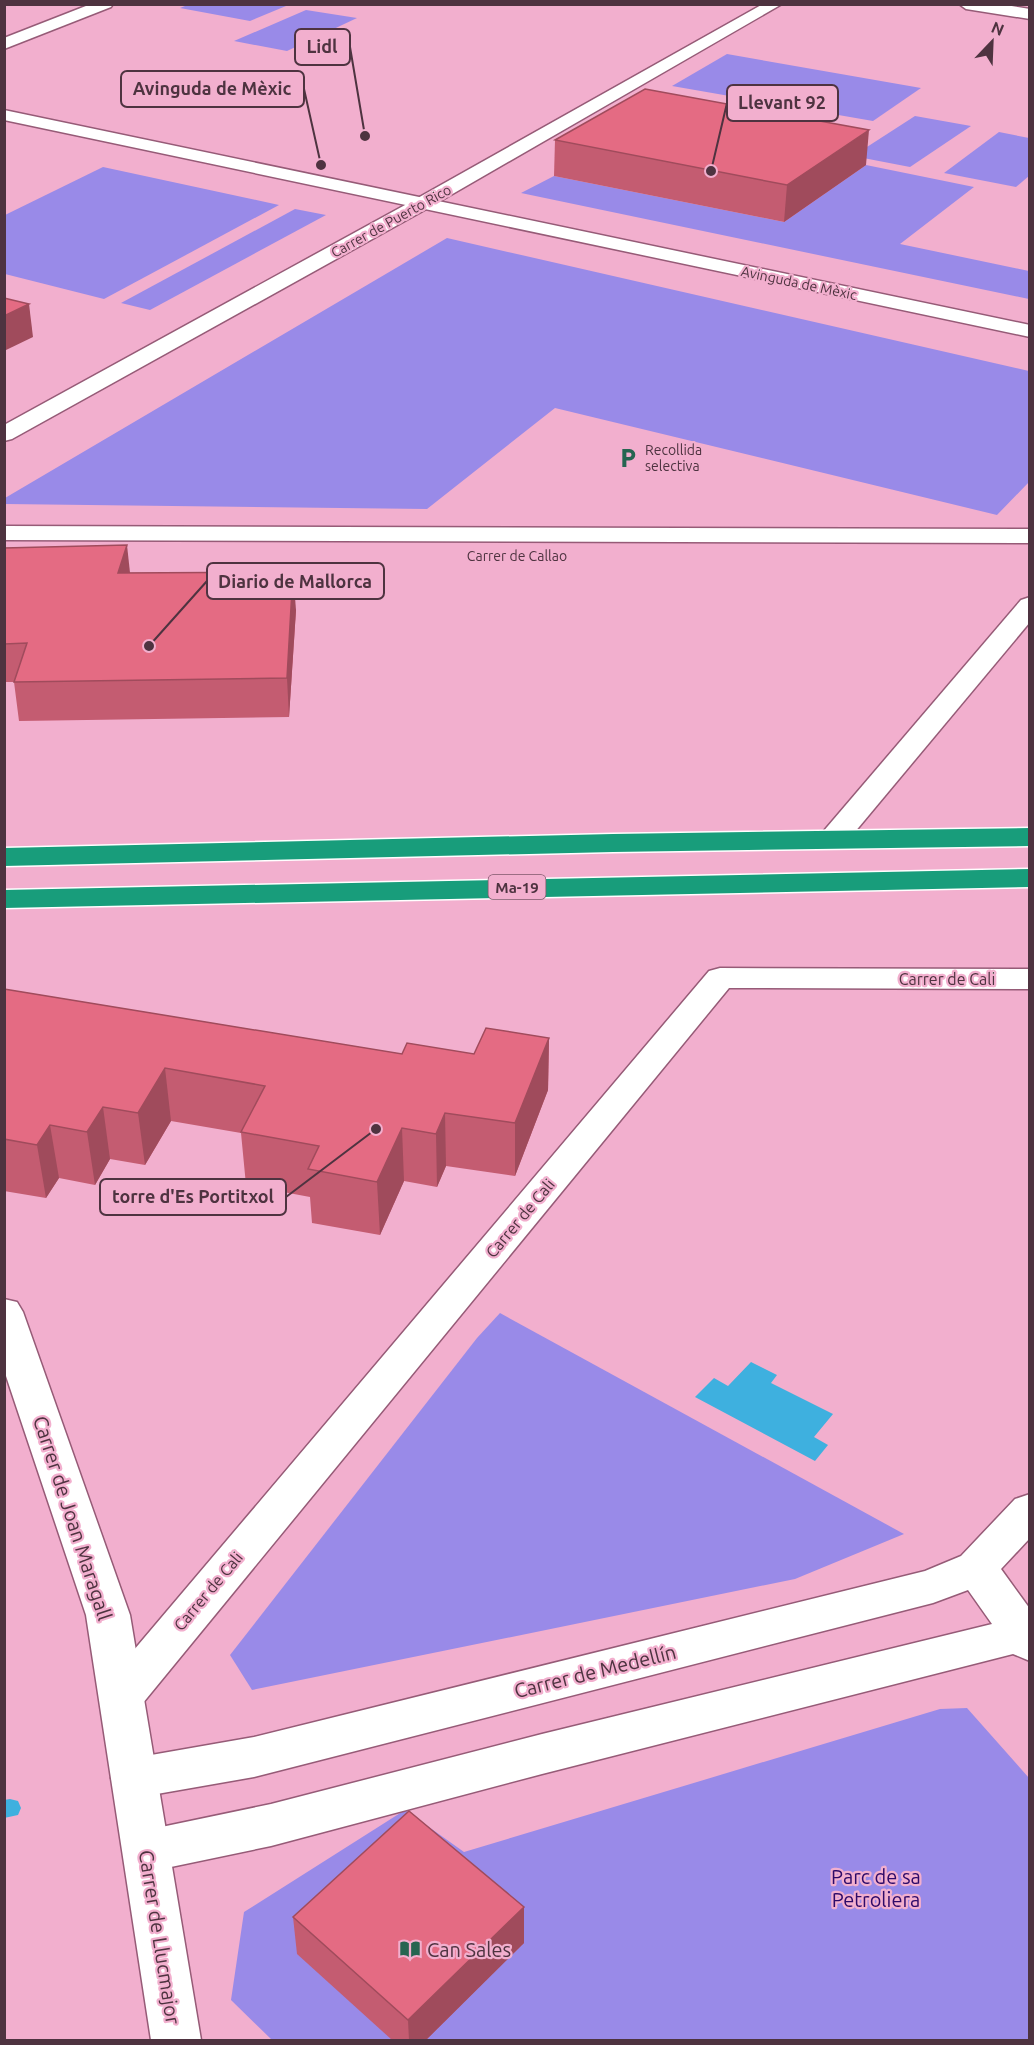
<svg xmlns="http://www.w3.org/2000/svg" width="1034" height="2045" viewBox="0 0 1034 2045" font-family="Ubuntu,sans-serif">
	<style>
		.green { fill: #998ae8 }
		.water { fill: #3eb0df }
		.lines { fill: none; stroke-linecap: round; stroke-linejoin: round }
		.stream { fill: #3eb0df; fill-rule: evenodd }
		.pedestrian-casing { stroke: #965b77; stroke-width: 3 }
		.minor-casing { stroke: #965b77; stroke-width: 3 }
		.tertiary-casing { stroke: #965b77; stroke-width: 3 }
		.motorway-casing { stroke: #fff; stroke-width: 3 }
		.pedestrian { fill: #fff; fill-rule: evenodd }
		.minor { fill: #fff; fill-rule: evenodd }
		.tertiary { fill: #fff; fill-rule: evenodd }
		.motorway { fill: #189d7b; fill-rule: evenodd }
		.wall { fill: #c45c71 }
		.shaded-wall { fill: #a04b5c }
		.building { fill: #e46b83; stroke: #a04b5c; stroke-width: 1.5 }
		.labels { text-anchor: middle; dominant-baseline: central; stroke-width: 4.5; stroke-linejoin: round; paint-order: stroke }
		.far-street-label { font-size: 14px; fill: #4e3340; stroke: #f2afce }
		.far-poi-label { font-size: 14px; fill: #4e3340; stroke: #f2afce; text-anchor: start }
		.shield { fill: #f2afce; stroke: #7f586b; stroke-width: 1.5 }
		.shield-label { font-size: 15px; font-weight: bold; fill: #4e3340 }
		.street-label { font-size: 16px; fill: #4e3340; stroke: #f2afce }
		.near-street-label { font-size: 20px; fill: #4e3340; stroke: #f2afce }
		.near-park-label { font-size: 20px; fill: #2d0a69; stroke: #f2afce }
		.near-poi-label { font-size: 20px; fill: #4e3340; stroke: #f2afce; text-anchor: start }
		.leader { fill: none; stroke: #4e3340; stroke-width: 2 }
		.callout-dot { fill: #4e3340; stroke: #f2afce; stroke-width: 2 }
		.callout { fill: #f2afce; stroke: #4e3340; stroke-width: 2 }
		.callout-label { font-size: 18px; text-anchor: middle; font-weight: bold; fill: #4e3340 }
	</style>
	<rect width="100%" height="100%" fill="#f2afce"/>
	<g class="green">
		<polygon points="190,4 276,4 286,6 250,21 180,8"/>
		<polygon points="306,10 357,18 287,51 234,41"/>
		<polygon points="727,54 921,88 873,121 672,86"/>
		<polygon points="915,116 971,126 910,167 853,156"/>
		<polygon points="999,132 1029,138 1029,176 1016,187 944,173"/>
		<polygon points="866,165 974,187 900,244 1029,271 1029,299 521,193 554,176 784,222"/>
		<polygon points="103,167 279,205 104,299 5,274 5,215"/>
		<polygon points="295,209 326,215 150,310 121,303"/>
		<polygon points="447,238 1029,371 1029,482 997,515 555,408 427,509 5,504 5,498"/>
		<polygon points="500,1313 904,1534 795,1579 252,1690 230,1655 477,1338"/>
		<polygon points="967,1708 1029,1778 1029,2040 272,2040 231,2000 244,1912 405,1810 464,1852 940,1709"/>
	</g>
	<polygon class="water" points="751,1362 777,1375 771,1383 833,1414 814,1437 828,1445 815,1461 695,1397 714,1378 728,1386"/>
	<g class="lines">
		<polygon class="stream" points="10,1799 18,1801 21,1808 18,1815 4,1818 4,1800"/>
		<g class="pedestrian-casing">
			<polygon id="pedestrian" points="91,4 113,4 111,7 4,49 4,38"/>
		</g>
		<g class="minor-casing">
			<g id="minor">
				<polygon points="763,4 782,4 430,207 12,439 4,441 4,425 416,199"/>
				<polygon points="959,4 999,4 1030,9 1030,19 966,9"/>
				<polygon points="4,526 1030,529 1030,543 4,540"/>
				<polygon points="1030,597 1030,622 844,845 833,848 822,845 818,839 822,833 1021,600"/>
				<polygon points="720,968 1030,969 1030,989 729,988 138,1709 122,1715 106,1709 100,1696 106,1683 709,971"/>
				<polygon points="1030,1494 1030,1538 1001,1569 1030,1609 1030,1661 1013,1654 542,1774 271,1846 147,1872 130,1866 123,1851 130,1836 147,1830 271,1804 542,1734 992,1624 968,1590 933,1603 254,1777 134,1798 118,1792 111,1778 118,1764 134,1758 254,1737 925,1571 961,1556 1015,1499"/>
			</g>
		</g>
		<g class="tertiary-casing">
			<g id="tertiary">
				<polygon points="4,110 1030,325 1030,337 4,120"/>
				<polygon points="4,1299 17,1302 23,1312 130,1615 201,2040 151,2040 86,1615 4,1370"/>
			</g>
		</g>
		<g class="motorway-casing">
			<g id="motorway">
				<polygon points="1030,828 1030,846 613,852 4,866 4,848 613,834"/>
				<polygon points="1030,869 1030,887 4,908 4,890"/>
			</g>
		</g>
		<use href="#pedestrian" class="pedestrian"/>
		<use href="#minor" class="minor"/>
		<use href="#tertiary" class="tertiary"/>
		<use href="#motorway" class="motorway"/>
	</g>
	<g class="wall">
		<polygon points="555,140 866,165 784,222 554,176"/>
		<polygon points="4,548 130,573 296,610 289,717 19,721 14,682 4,682"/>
		<polygon points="4,989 402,1054 474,1054 549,1038 548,1090 515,1176 446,1166 437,1187 404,1181 380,1235 312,1223 310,1197 246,1185 241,1133 171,1121 145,1165 110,1159 95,1185 59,1178 46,1198 4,1191"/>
		<polygon points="524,1907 524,1943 426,2040 392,2040 297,1954 293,1917"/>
	</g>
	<g class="shaded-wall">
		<polygon points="869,130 866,165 784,222 787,185"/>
		<polygon points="29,304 33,337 4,351 4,316"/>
		<polygon points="127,545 131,582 118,573"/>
		<polygon points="293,572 296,610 289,717 287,678"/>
		<polygon points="549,1038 548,1090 515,1176 515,1123"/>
		<polygon points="165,1068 171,1121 145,1165 138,1113"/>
		<polygon points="103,1107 110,1159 95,1185 87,1132"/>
		<polygon points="445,1113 446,1166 437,1187 436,1134"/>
		<polygon points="50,1125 59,1178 46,1198 37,1145"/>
		<polygon points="402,1128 404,1181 380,1235 377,1182"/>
		<polygon points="524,1907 524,1943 426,2040 409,2040 408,2020"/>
	</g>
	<g class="building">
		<polygon points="645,89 869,130 787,185 555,140"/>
		<polygon points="4,298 29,304 4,316"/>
		<polygon points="127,545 118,573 293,572 287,678 14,682 27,643 4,644 4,548"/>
		<polygon points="4,989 402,1054 407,1043 474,1054 486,1028 549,1038 515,1123 445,1113 436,1134 402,1128 377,1182 308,1169 319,1146 241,1132 265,1086 165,1068 138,1113 103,1107 87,1132 50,1125 37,1145 4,1139"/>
		<polygon points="409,1811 524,1907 408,2020 293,1917"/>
	</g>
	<defs>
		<g id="parking-bare" transform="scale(1.62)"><path d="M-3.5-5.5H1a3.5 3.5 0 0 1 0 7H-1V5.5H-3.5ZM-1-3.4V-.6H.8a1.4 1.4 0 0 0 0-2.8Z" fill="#266551" stroke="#f2afce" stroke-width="2.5" paint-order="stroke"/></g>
		<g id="library-bare" transform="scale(1.62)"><path d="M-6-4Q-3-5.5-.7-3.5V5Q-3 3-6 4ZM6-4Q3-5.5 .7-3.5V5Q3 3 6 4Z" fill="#266551" stroke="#f2afce" stroke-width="2.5" paint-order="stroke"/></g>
	</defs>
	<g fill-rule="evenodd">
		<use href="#parking-bare" x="628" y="458"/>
		<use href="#library-bare" x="410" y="1949"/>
	</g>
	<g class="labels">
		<g class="far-street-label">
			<text transform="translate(391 221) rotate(-29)">Carrer de Puerto Rico</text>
			<text transform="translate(799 283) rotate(12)">Avinguda de Mèxic</text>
			<text x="517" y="556">Carrer de Callao</text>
		</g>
		<g class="far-poi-label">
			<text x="645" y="450">Recollida<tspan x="645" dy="16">selectiva</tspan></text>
		</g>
		<rect class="shield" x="488.5" y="875" width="57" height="24" rx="4.5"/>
		<g class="shield-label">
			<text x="517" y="887">Ma-19</text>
		</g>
		<g class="street-label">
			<text x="947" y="979">Carrer de Cali</text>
			<text transform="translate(520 1218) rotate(-50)">Carrer de Cali</text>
			<text transform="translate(208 1591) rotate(-50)">Carrer de Cali</text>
		</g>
		<g class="near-street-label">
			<text transform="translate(73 1518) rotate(72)">Carrer de Joan Maragall</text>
			<text transform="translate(595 1671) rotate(-14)">Carrer de Medellín</text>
			<text transform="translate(160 1937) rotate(81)">Carrer de Llucmajor</text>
		</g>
		<g class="near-park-label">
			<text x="876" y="1876">Parc de sa<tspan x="876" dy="23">Petroliera</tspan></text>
		</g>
		<g class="near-poi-label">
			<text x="427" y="1949">Can Sales</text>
		</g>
	</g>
	<path class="leader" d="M365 136L350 47M321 165L304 89M711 171L727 103M149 646L207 581M376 1129L286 1197"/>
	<g class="callout-dot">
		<circle cx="365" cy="136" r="6"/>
		<circle cx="321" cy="165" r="6"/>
		<circle cx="711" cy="171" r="6"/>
		<circle cx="149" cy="646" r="6"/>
		<circle cx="376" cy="1129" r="6"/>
	</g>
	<g class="callout">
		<rect x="295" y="29" width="55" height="36" rx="6"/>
		<rect x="121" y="71" width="183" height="36" rx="6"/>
		<rect x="727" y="85" width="111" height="36" rx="6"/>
		<rect x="207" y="563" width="177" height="36" rx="6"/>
		<rect x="100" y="1179" width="186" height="36" rx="6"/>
	</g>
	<g class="callout-label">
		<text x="322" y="53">Lidl</text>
		<text x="212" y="95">Avinguda de Mèxic</text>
		<text x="782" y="109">Llevant 92</text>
		<text x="295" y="588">Diario de Mallorca</text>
		<text x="193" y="1203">torre d'Es Portitxol</text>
	</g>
	<rect width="1034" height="2045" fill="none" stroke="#4e3340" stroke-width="12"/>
	<g transform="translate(992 42) rotate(23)" stroke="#f2afce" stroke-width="4.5" paint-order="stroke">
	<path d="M0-4.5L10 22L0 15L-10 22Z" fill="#4e3340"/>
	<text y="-9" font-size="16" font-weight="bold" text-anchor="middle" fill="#4e3340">N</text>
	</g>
</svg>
